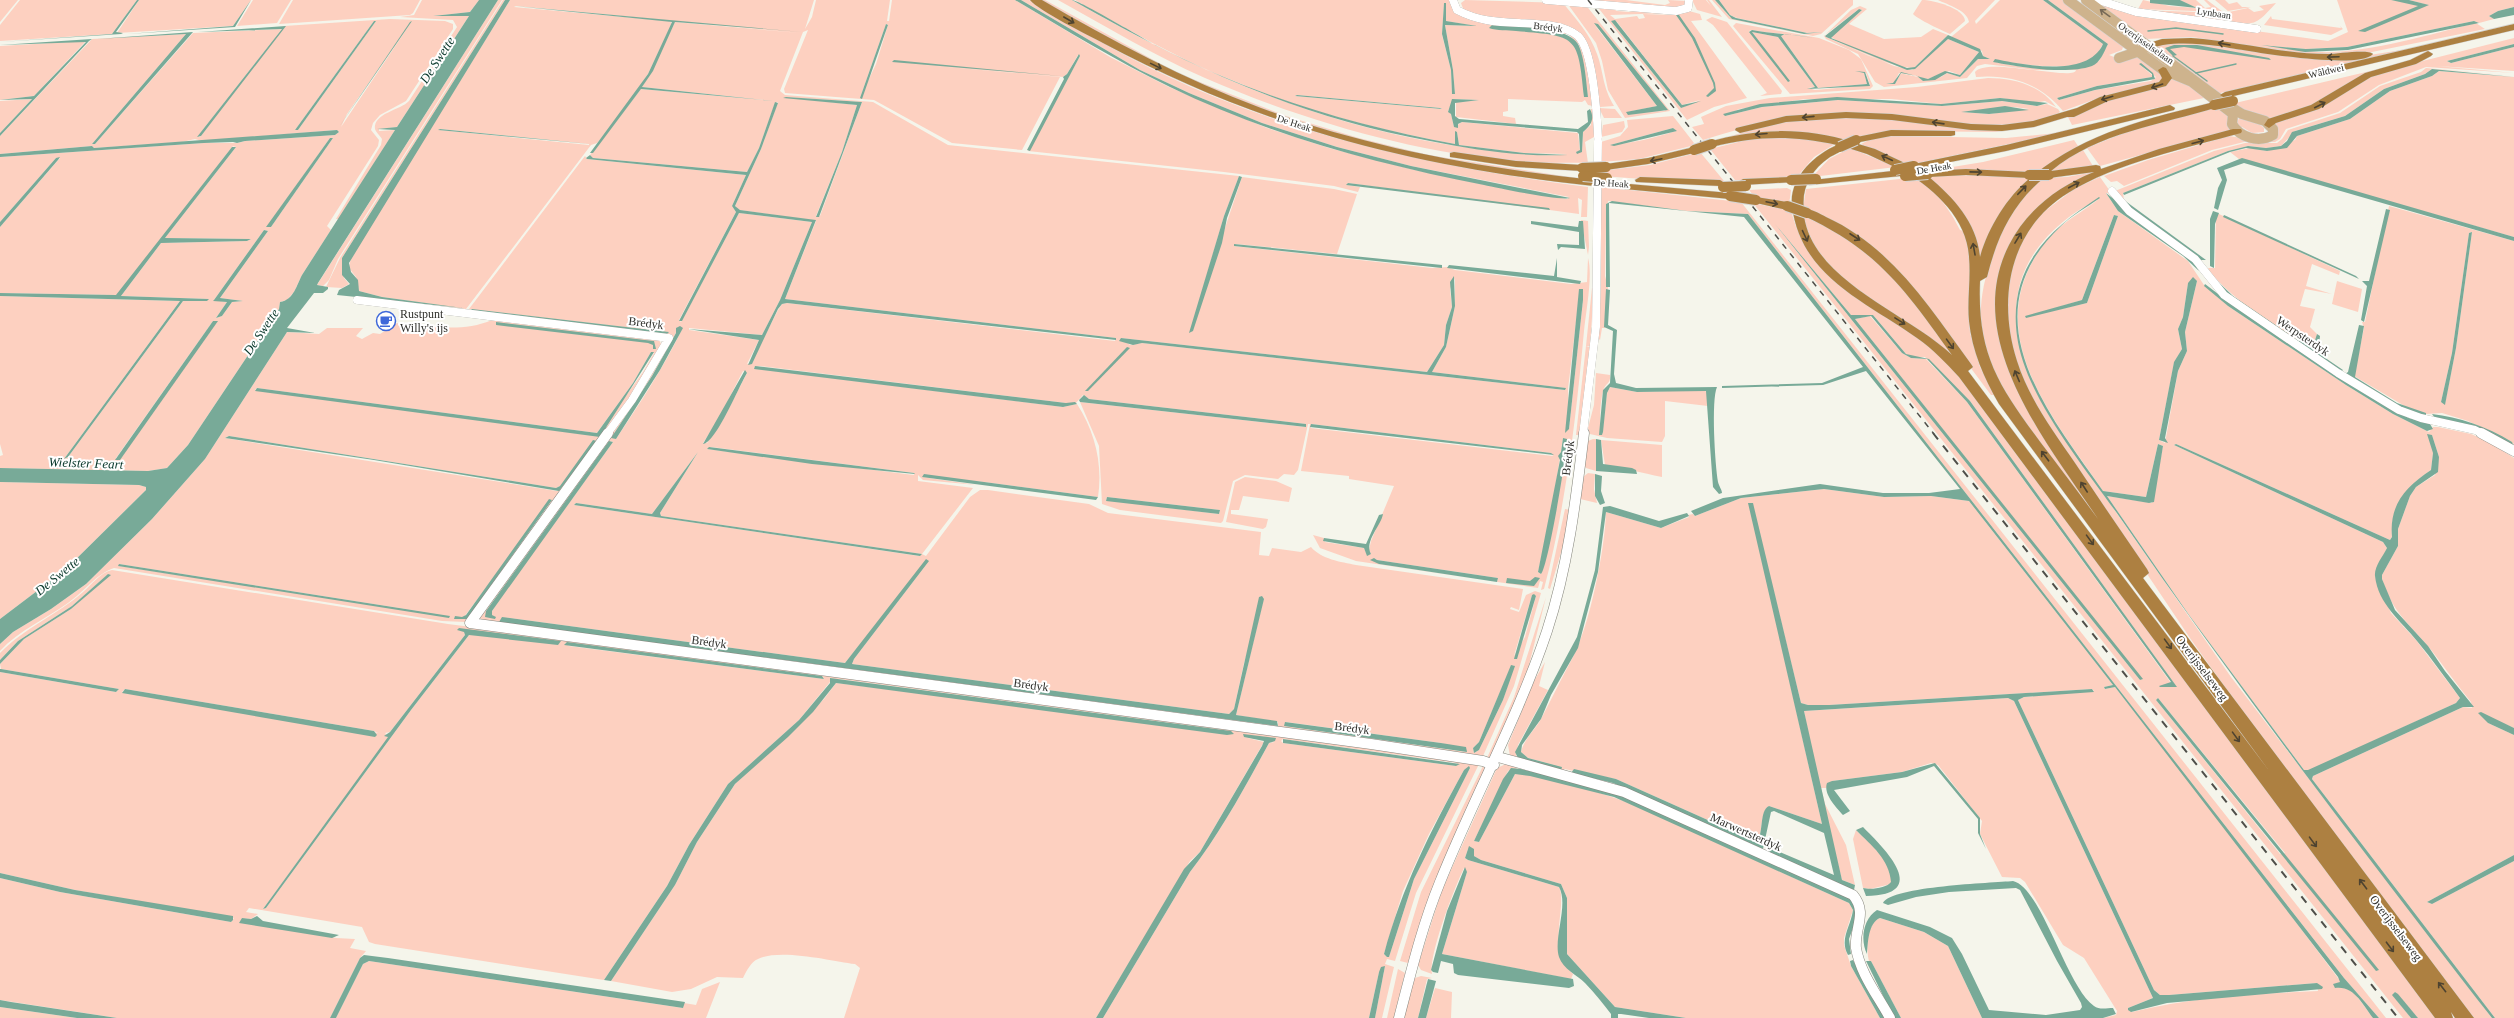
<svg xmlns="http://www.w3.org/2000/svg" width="2514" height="1018" viewBox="0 0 2514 1018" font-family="'Times New Roman',serif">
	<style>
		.green { fill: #fdd0c0; fill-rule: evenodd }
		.water { fill: #78aa98 }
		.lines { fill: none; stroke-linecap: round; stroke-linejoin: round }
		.stream { stroke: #78aa98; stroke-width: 1.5 }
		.minor-far1-casing { stroke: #86867d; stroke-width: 8 }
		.minor-casing { stroke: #86867d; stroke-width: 11 }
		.major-casing { stroke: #d5d5d5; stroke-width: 11 }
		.highway-casing { stroke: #d5d5d5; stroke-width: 1 }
		.minor-far1 { stroke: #fff; stroke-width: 8 }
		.minor { stroke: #fff; stroke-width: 10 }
		.major { stroke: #ceb38d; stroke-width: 10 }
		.highway { fill: #ad8041; fill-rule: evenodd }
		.rail-far1 { stroke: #4f4f4a; stroke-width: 1.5; stroke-dasharray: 6 6; stroke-linecap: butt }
		.rail { stroke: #4f4f4a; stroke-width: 2; stroke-dasharray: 8 8; stroke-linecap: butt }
		.highway-bridge-casing { stroke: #d5d5d5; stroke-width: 12; stroke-linecap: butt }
		.highway-bridge { stroke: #ad8041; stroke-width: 10 }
		.oneway { stroke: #776a57 }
		.oneway2 { stroke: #4e4330 }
		.labels { text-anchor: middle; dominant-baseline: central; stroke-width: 4; stroke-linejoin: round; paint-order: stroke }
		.far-street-label { font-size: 10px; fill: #2f2f2b; stroke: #fff }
		.poi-label { font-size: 12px; fill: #2f2f2b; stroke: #fff; text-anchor: start }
		.street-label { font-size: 12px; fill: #2f2f2b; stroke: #fff }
		.water-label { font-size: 13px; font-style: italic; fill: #073629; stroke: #fff }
	</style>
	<rect width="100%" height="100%" fill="#f5f5eb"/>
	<g class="green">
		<polygon points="0,0 18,0 0,22"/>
		<polygon points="20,0 137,0 112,34 0,41 0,25"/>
		<polygon points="139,0 251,0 233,26 117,33"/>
		<polygon points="253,0 291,0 277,23 237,26"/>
		<polygon points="293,0 420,0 413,13 410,15 279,24"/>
		<path d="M422,0H479L470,12L433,16H469L397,127L379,129V131L395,130L339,219H336L381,145L382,139C380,136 376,132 375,129C373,113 401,110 409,101L457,27L453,20L400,17L414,15Z"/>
		<polygon points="498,0 502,0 338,259 329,280 323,286 317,285"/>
		<polygon points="503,0 505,0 342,258 344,278 349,284 342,288 326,287 340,258"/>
		<path d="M510,0H814L805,29L812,17L816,0H890L887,21H889L892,0H1015L1110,57L1169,87L1267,128L1329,148L1415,170L1505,189L1567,199L1569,197L1411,166L1337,147L1262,123L1189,93L1140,70L1021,0H1029C1074,26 1119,54 1167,76C1299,138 1446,169 1588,187L1587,217H1581L1582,200L1578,198L1579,214L1348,183L1347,185L1360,187L1358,192L1334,186L1224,172L1028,151L1080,56L1078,55L1067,74L1063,77L892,62L1060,77L1022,150L952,143L874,100L785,93L784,89L808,30L803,32L780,91L785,95L873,102L948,145L1239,176L1224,216L1190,333L1242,177L1334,189L1357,194L1337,254L1236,244L1234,246L1432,268L1447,267L1455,270L1571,284L1587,282L1588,258C1593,275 1586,311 1584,331C1576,418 1566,505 1544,589L1541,590L1543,582L1540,581L1538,588L1356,561L1320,548L1313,535L1324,538L1325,542L1364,548L1367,555L1371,554L1369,550L1371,541L1394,486L1349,479V476L1301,471L1310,424H1308L1298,470L1294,475L1284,474L1278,479L1245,475L1233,481L1223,521L1221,523L1120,510L1102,504L1099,446L1080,402L1305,427L1306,424L1089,399L1083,395L1076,403H1066L760,366L753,368L1063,407L1077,404C1095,432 1103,464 1098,497L984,482L922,477L977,485L923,480L918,475V481L973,488L922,554L926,556L970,497L980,490H988L1089,504L1108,513L1261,532L1259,555L1269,556L1272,548L1301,552L1311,547C1321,559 1341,562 1356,565L1523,589L1519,610L1511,607L1510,609L1519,612L1526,595L1535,591L1541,593L1514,686L1483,756L482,621L479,616L603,443L668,332L469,309L585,156L587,159L746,175L732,206L736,212L679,320L681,322L739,213L812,222L780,300L762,335L689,328V330L759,340L747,364L751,363L778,310L782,304L787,303L1115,341L1116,338L785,299L816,221L740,210L735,206L761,149L778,102L775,103L759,148L747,172L593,158L590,155L641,89L774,101L642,87L675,22L800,33L516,6L514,7L669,21L672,23L648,74L610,129L597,143L591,145L466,309L382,297L359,291L356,277L349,268L351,257ZM886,24L888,25L876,64L860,98ZM784,97L862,102L820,216H816L842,152L857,105ZM439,130L440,129L589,144V145ZM1455,278V306L1446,347L1432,372L1565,388V390L1142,343L1130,345L1121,338L1427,372L1444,345L1446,325L1452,307L1450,289ZM1580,289L1583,290V300L1569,429L1568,389ZM682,329C664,367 640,403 616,439L612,437L652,376L677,331ZM743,371L747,373L722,421L707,443H703L717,422ZM1311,424L1551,453L1553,456L1311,428ZM1563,438L1567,442L1541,574L1538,572L1551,515ZM609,441L613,442L499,600L492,611V615L486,611ZM711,447L914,473V475L707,449ZM698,452L660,513L661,516L922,554L919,556L574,505L576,503L652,514ZM1107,497L1220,510L1219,514L1114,501H1106ZM1374,558L1377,560L1498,578L1497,582L1379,564ZM929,561L854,659L852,664L1229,714L1234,709L1244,663L1264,597L1236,715L1278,722V726L708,650L502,617L845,663ZM1532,595L1536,596L1525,637L1514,656ZM1514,665L1503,700L1479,750L1474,753L1473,748L1479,742L1509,671ZM1286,722L1441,743L1467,752L1285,726Z"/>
		<path d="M1040,0H1045L1177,73L1286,116L1359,138L1428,155L1582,179C1468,167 1355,144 1247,104C1175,76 1108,37 1040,0Z"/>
		<path d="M1058,0H1072C1200,74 1329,130 1477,149C1507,152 1538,158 1567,154L1524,153L1459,145L1457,132H1455V144C1379,130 1305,111 1234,81C1178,59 1127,29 1075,0H1449L1456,11L1570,33L1582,44L1594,100L1593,106L1588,105L1585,100L1582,102L1508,99V111L1503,112V116L1515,118L1516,124L1456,117V102L1479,100L1454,99L1448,111L1451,114L1454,127L1462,122L1578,133L1580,151L1576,152H1582L1583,132L1591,125V109H1595L1594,137L1585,142L1588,163C1567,162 1543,164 1520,162C1412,152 1304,121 1205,78C1155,56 1107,27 1058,0ZM1444,3H1446V21L1475,26L1445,25L1453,70L1455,94H1452L1451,70L1442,35ZM1490,28L1568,34L1579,45L1588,97H1584C1583,81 1582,62 1576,48C1568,29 1509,30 1490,28ZM1297,95L1440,108L1442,109L1295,96Z"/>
		<path d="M1465,0L1563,3C1576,19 1590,34 1597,54C1604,73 1602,86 1614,106L1600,107L1587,44L1579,33L1481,19L1464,11L1461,3Z"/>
		<polygon points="1592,0 1626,0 1665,5 1670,3 1668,0 1687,1 1683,8 1593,2"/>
		<polygon points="1692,0 1706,0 1711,6 1707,0 1709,0 1722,17 1697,10"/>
		<polygon points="1712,0 1715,0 1732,19 1804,34 1822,32 1807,33 1737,18 1730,15 1719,0 1853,0 1853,5 1821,34 1813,36 1729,19"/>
		<path d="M1922,0C1933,0 1964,8 1965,21L1950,34C1941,30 1919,20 1913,14Z"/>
		<path d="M1938,0H1995L1975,21L1976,24L2000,0H2043L2103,44C2100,49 2097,56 2092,59C2068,73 2020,63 1993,61C2029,70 2064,73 2099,61L2108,44L2048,0H2065L2123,47L2122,50L2109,55L2119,59L2140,57L2162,73V82L2104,96L2063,111C2041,84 2011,74 1976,77L1975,72C1986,56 2075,82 2076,70H2036L1985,64L1977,66L1967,78L1884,87L1875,82L1858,54L1826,39L1824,36L1851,10L1860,6L1867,9L1849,24L1884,39L1921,37L1933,29L1948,35L1915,67C1901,72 1844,46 1831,37L1862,10L1859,9L1825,35L1826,37L1894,66L1912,70L1948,39L1979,52L1960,75L1949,71L1928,79L1899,73L1894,83H1886L1895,84L1901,73L1917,76L1923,81L1941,77L1947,73L1960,77L1978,59H1990L1983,56L1982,51L1951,37L1969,22C1967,10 1948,5 1938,0ZM2139,64L2156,77L2151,81L2095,90L2059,100L2057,98L2097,86L2152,77V75Z"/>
		<path d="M2089,0L2177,20L2328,41L2348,32L2337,0H2391L2415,3L2418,6L2428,5L2409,0H2514V7L2498,11L2489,16L2494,19L2479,23L2474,21L2347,47L2306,49L2261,45C2280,47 2300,51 2319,52C2365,54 2431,34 2476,23L2485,29L2372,52L2319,56L2192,37L2145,39Z"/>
		<polygon points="2143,0 2170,6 2196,8 2180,0 2196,0 2205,8 2211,7 2204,0 2207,0 2223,12 2138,9"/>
		<polygon points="2215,0 2225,0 2229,4 2237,2 2242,7 2251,7 2228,11"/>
		<path d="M1567,3L1585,4L1670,111L1625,118L1608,90L1602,61L1596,43ZM1594,24L1643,79L1665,111L1627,112L1657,106Z"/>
		<path d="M2276,3C2259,21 2257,27 2231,22L2232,16L2229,12L2248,8L2254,12L2264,10L2259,6Z"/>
		<path d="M1596,5L1609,7L1617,11L1629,12L1638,10L1671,13L1610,15L1615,19L1637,16L1639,19L1645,18L1643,14L1674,15L1689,11L1700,14L1702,20L1691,21L1747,98L1714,107L1687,120ZM1611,21L1617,22L1682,105L1700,100L1681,108Z"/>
		<polygon points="2139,10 2224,13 2227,17 2224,21"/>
		<polygon points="2271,16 2272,19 2341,28 2340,26 2343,29 2331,35 2264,25"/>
		<polygon points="1712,17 1727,22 1779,87 1782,91 1781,94 1760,96 1767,93 1713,25 1706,20"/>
		<path d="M390,19L445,21L453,24V29L406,101L380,115L373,123L371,130L379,140L378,146L327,226L331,230L302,275L294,292L287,300L280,302L279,309L188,445L167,468L148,471L0,468V456L3,455L0,444V296L180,301L64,459L68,457L183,301L209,299L121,296L161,243L247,241L251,239L165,238L236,147L233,146L117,295L0,293V227L60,158H56L0,222V157L204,143H238L245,141L335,135L339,132L336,130L202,141L195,139L182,142L94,148L92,146L0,154V136L92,39L186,34L92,144H95L193,33L282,29L198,136L200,137L284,26ZM374,21H376L298,130H295ZM412,21L341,127L347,114ZM330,138H333L271,227H267ZM264,230L268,231L220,298L243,301L232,302L222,316L216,318L227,302L214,300ZM213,321H217L118,460L116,458Z"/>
		<path d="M1736,23L1819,38L1849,50L1861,59L1873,86L1870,89L1790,94L1733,26ZM1752,30C1773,34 1792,34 1814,38L1785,34L1781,36L1818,88L1867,84L1864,73L1855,71L1866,73L1870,85L1815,90L1808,88L1815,87L1778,37L1752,32L1788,82L1749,31Z"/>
		<polygon points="2514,38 2514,44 2447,61 2451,63 2514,47 2514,71 2437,66 2514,73 2426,67 2379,85 2338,112 2286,129 2280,139 2275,142 2244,142 2212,150 2124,186 2117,181 2111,182 2104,176 2148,160 2229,136 2262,141 2276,123 2370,76 2395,68"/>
		<polygon points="86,41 34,96 0,100 0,46"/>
		<polygon points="2183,41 2263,53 2363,56 2408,49 2216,94 2153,45"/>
		<polygon points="2383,68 2321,103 2267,121 2231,104"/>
		<polygon points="2426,68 2514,76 2432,69 2425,74 2384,89 2345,116 2295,131 2281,146 2266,148 2248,146 2228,151 2123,193 2124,200 2115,191 2214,151 2245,143 2277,143 2282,139 2288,130 2340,113 2380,86 2421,72"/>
		<polygon points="2439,71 2514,77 2514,237 2239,159 2230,152 2250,148 2267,151 2295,140 2297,136 2350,119 2390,91 2432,76"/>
		<polygon points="2169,77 2182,79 2204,98 2072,125 2068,117 2100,102 2164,86 2169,82"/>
		<path d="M1988,78C2013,78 2041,85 2056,107L2045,101L2035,103L2000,98L1941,104L1891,99H1805L1739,109L1725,116L1762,107L1838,100L1942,106L2002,101L2037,106L2047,104L2058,109L2060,112C2019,141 1897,114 1845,113C1796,112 1748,126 1703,140L1692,127L1704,124L1701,117L1726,106L1770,98L1917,87ZM2014,107L2029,109L1989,114L1962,112Z"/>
		<polygon points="32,99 31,100 0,133 0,101"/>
		<polygon points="2222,106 2228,111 2233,130 2100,166 2087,148 2129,131"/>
		<polygon points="1599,108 1615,109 1622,118 1604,118"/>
		<path d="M1673,116L1694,143L1691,146L1639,159L1601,162V142L1620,136L1628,127L1627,120ZM1673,128L1676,131C1654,138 1633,143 1610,145Z"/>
		<polygon points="1824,117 1875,117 1941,125 2033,126 1996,132 1895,131 1846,140 1788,131 1756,132 1728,137 1774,123"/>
		<polygon points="2239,118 2259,124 2264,128 2264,132 2252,133 2242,127 2238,128 2237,123"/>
		<polygon points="1624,121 1625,127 1622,132 1601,137 1603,125"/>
		<polygon points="2067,132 1908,165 1861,144 1871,139 1893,136 2006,138"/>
		<polygon points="1759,137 1799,138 1835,144 1814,157 1796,178 1744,180 1735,180 1710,149"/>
		<polygon points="2074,140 2078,146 2036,173 1928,171 1983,162"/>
		<polygon points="1850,148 1896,167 1812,177 1829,159"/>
		<polygon points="2083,150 2093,166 2049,172 2057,164"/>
		<polygon points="1700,152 1724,181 1670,181 1601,176 1601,171 1650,165"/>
		<path d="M2094,172L2095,173L2058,193L2005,258L2009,365L2142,580L2004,393C1978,338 1973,309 1994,251C1998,240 2001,226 2007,216C2015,202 2031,190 2041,178L2067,177Z"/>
		<polygon points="1953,174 2030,178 1980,266 1977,245 1928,178"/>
		<path d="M2100,177L2112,194L2106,193L2118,211L2188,261L2204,285L2228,306L2346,385L2393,414L2429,432L2433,427H2438L2471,434L2489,442L2514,458V728L2490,718L2488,723L2514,735V855L2427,902L2432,904L2514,861V1018H2495L2312,779L2313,776L2463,707L2472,708L2471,702C2457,685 2445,668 2432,651C2410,624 2393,614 2382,579V575L2398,546V529L2410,496L2416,487L2435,475L2439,457L2432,435L2433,453L2431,470C2407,486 2390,506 2392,537L2390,540L2176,444L2174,445L2383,542L2387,548L2375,576L2391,613L2416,640L2460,698L2456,703L2308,771L2304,770L2189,615L2107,496L2152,503L2163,446L2158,444L2146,497L2103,491C2051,415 1975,328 2048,239C2063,221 2083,212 2100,198C2090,204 2078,210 2069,217C1993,275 2010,347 2051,419L2231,677L2492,1018H2473L2290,778L2192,641L2043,419L2019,373L2004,313L2012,260L2032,224L2045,211L2074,189ZM2114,215L2118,216L2087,303L2025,317L2082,300ZM2197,281L2185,332L2187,351L2178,371L2165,443L2159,440L2174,363L2182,349L2178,329L2183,317L2188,283Z"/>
		<path d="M1909,178C1932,182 1950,210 1960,230L1964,231L1971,258L1969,309L1970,333L1980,367L1994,395H1991L1896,268C1868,240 1838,225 1803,209L1806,189Z"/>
		<polygon points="1601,187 1741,202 2386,1018 2379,1018 2344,978 1748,214 1687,211 1608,201 1606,225 1605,276 1608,287 1605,328 1602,328 1600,340 1598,338 1601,287"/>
		<polygon points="1787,188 1791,190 1790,198 1787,197 1790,198 1789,202 1784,204 1754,196 1749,190"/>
		<path d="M1753,203L1791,211L1796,227L1813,256L1917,336L1959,373L2439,1018H2418L2395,992L2393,995L2411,1018H2403ZM1775,224L1851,315H1873L1906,354L1913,357H1925L1970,401L2176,686L2171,683L1967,402L1926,359L1911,358L1902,353L1870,316L1855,319L2142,679L2140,680ZM2158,698L2285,853L2280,854L2156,700Z"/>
		<path d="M2389,206L2514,241V444L2468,421L2442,413L2426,414L2408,408L2354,376L2364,328L2362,322H2365ZM2472,232L2456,348L2445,404L2441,402L2452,353L2469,233Z"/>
		<polygon points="1801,214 1838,230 1889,270 1968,373 1839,275 1815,248"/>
		<path d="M2219,214L2340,271L2339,275L2312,264L2306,286L2332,294L2305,289L2300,306L2315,309L2310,327L2317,334L2314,343C2297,349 2216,286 2208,268H2215L2216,215Z"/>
		<polygon points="1581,220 1588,221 1589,247 1588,255"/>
		<polygon points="2337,281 2362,289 2358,312 2332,304"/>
		<polygon points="1592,288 1594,289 1590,346 1586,346"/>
		<path d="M492,320L659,340L661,344L643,379L466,622L442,621L114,568C96,574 84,592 68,603C46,619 19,630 0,651V644L13,632L51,609L86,584L152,519L205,459L287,332L319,334L327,328H363L356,336L362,339L373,333L380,334L397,323C429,326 462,333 492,320ZM651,352L654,353L643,372L597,436L255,390L257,388L597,433L633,383ZM229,436L556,488L560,486L557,491L225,438ZM552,500L467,619L455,617H464ZM119,564L450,616L119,566Z"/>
		<polygon points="1586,346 1590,347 1580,435 1576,435"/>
		<path d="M1596,373L1610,375C1611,384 1605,383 1603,391C1600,404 1599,422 1602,435L1607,393L1610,387L1637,392L1704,390L1708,393V406L1665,401V436L1662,442L1607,438L1590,434L1588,428L1594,405Z"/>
		<polygon points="1593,439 1596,439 1596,471 1586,468 1584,465 1588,441"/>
		<path d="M1601,440L1662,445V477C1641,473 1626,468 1605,465Z"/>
		<polygon points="1588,473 1595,474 1594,489 1597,503 1580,499 1582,478"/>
		<polygon points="1245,477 1276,481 1292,488 1289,502 1243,496 1239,510 1231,510 1231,514 1268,519 1266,527 1263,529 1226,522 1235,482"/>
		<polygon points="0,482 139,485 146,487 146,490 66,569 0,619"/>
		<path d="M1824,489L1884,497L1931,496L1969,501L2113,685L2104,687L2105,689L2115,687L2231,836L2344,986L2356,995L2373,1018H2103L2116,1015L2117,1011L2084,958L2063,945L2025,882L2020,878L2002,877L1980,834L1982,821L1938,765L1931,763L1902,772L1832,781L1826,788H1821L1825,804L1846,845L1855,885L1842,880L1819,788L1804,711L2008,698L2014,701L2153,998L2128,1008L2132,1012C2192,997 2255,994 2318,991L2317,983L2169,995H2160L2154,990L2018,700L2024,697L2094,691L2092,689L1829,705H1808L1801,703L1752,503H1749L1822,824L1769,806C1759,814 1764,831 1757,842L1616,779L1564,769L1563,774L1510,756L1508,745L1534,681L1545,662L1539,686L1548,690L1518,745L1516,756L1562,767L1528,758L1521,752C1524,739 1535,730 1541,719C1552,698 1562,677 1573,657C1590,624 1605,549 1606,512L1661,528L1689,517L1688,515L1693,514L1695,516L1741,498Z"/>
		<polygon points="1565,509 1570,510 1563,546 1550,589 1548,588"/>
		<path d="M112,570L448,624L1158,716L1479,764L1416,893L1395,961L1387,959L1385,964L1394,967L1382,1018H1375L1385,966L1379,972L1369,1018H1103L1190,872C1221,832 1245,787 1269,743L1275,742L1244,737L1264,742L1200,852L1190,861L1096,1018H844L860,968L855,964C831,961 780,948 758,959C751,962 747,970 743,978L717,977L691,989L672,992L611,981L675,885L697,842L735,784L824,699L836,683L1231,731L839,679L830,682L799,720L728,784L689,845L667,886L604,980L375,944L369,942L362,927L249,908L246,912L258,914L251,919L242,918L336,938L355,939L350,948L366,951L360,958L330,1018H117L0,1000V878L60,892L231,922L234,918L75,890L0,873V672L116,692L119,689L1,669L0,664L24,639L71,609L110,575L106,576L72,606L18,641L0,660V653C24,628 57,615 83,592C91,585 101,572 112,570ZM464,632L476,634L469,635L411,710L266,908L263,909L389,737L385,733L390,732L465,635ZM565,643L822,676L824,679L569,646ZM125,689L374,731L378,733L122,692ZM1283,739L1457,763L1456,766L1283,743L1281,741ZM1470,768L1414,879L1389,957H1387L1384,954L1403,891L1429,834L1464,770Z"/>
		<polygon points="1546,597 1528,669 1493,757 1487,758 1514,697"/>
		<path d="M1506,764L1522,767L1508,771L1474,841L1479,842L1515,774C1532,771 1615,797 1634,805L1849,903L1853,910L1844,938V945L1851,966L1880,1018H1686L1615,1007L1567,954V898L1561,884L1481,860L1474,856L1468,849L1465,858L1468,860L1559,887C1562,893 1561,899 1561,906C1559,931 1553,955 1573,974L1571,979L1442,954L1467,872L1464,868C1455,886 1428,956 1432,974L1421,970L1418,965L1442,890L1497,768Z"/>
		<polygon points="1483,766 1486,771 1428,901 1408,963 1400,961 1421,892"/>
		<path d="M1856,830C1870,844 1895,862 1891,884L1870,889L1863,888L1853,839Z"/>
		<path d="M1880,918L1924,932L1948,946L1982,1018H1901L1871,961H1869C1866,949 1866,923 1880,918Z"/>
		<polygon points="369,961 683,1008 684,1003 696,1005 702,989 720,982 706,1018 336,1018 363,964"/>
		<polygon points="1398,969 1405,973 1394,1018 1387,1018"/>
		<polygon points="1421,976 1432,978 1427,979 1418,1018 1404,1018 1413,982 1415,978"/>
		<polygon points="1435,988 1452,992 1451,1018 1426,1018"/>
		<polygon points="0,1007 77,1018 0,1018"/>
	</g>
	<g class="water">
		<polygon points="137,0 139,0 116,32 123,33 121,34 0,42 112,34"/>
		<polygon points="251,0 235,27 127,34 233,26"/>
		<path d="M479,0H498L318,283L317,285L328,287V289L323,293H314L287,328L315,333L287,332L205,459L152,519L86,584L51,609L13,632L0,644V619L66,569L146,490V487L139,485L0,482V468L148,471L167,468L188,445L279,309L280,302C294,300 297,284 302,275L395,130L377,129L397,127L469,16H433L470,12Z"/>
		<polygon points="505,0 510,0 349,263 351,272 358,280 359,291 382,297 463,308 337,295 339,290 350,284 342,275 342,258"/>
		<path d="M1015,0H1021L1140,70L1189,93L1262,123L1337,147L1411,166L1570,198C1558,201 1499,188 1484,185C1376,164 1269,135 1170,87C1116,61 1066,30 1015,0Z"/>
		<path d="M1072,0C1079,0 1144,39 1157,46C1250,94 1351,125 1455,144V131L1457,132L1459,145L1524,153L1568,155C1521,157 1475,150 1430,141C1295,116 1190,67 1072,0Z"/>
		<polygon points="1715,0 1719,0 1730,15 1736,18 1807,33 1823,32 1804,34 1732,19"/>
		<path d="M2043,0H2048L2108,44C2104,52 2100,63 2092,66C2066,75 2020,67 1993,62L1995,59C2024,65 2088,78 2103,44Z"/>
		<polygon points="2150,0 2180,0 2197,8 2150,3"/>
		<polygon points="2391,0 2409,0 2429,5 2365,32 2358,31 2418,6"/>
		<polygon points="1444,3 1446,3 1446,21 1477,26 1445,25 1453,70 1455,94 1452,94 1451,70 1442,34"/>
		<polygon points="514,6 802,32 675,22 653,71 642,87 774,101 641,89 593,153 590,153 648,74 672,22"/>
		<polygon points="2514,7 2514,15 2494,19 2489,16 2498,11"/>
		<polygon points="1859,9 1862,10 1831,38 1907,68 1915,67 1948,35 1980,49 1983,56 1990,59 1978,59 1960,77 1947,73 1935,80 1923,81 1917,76 1901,73 1895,84 1886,84 1893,83 1901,72 1928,79 1945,71 1960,75 1979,52 1948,39 1915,69 1907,70 1826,37 1825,36"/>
		<polygon points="1676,15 1679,15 1695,38 1715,83 1716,91 1708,97 1706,96 1714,88 1713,83 1692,38"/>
		<polygon points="1615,20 1682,105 1701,101 1681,108 1611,21"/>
		<polygon points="374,21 376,21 298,130 295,130"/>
		<polygon points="412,21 339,127 410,22"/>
		<polygon points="2474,21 2479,23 2348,50 2305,52 2261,45 2306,49 2347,47"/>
		<polygon points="1594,23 1598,24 1668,110 1628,115 1626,112 1657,106"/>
		<polygon points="886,24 888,25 862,99 860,98"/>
		<path d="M1492,25C1512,27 1570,25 1579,46C1585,61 1586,81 1588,97H1584C1578,35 1577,36 1516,31C1508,30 1497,31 1489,28Z"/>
		<polygon points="286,26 201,136 197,137 282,29 198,32"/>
		<path d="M1752,30C1774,34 1792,34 1814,38L1785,34L1781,36L1818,88L1867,84L1864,73L1855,71L1865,72L1870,86L1807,89L1815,87L1778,37L1752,32L1790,81L1788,82L1749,32Z"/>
		<polygon points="193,32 95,144 92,144 186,34 97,39"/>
		<polygon points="92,39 89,41 0,136 0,133 32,99 0,100 34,96 86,42 0,45"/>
		<polygon points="2514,44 2514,47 2451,63 2447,61"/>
		<polygon points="2174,45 2197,45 2269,58 2271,60 2184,47 2170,49 2177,55 2173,56 2165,48"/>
		<polygon points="1079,54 1080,56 1030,151 1027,150 1064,79 1063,77 1067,74"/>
		<polygon points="894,60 1061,76 892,62"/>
		<polygon points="2141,63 2153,73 2155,79 2095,90 2059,100 2057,98 2097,86 2152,77 2152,74 2139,64"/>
		<polygon points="2432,69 2514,77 2439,71 2432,76 2390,91 2350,119 2297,136 2287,148 2267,151 2246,148 2230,152 2124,195 2123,193 2228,151 2248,146 2266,148 2281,146 2287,141 2292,132 2345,116 2384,89 2425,74"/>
		<polygon points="1297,95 1440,108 1442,109 1295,96"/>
		<polygon points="786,97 862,102 819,217 816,217 842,152 857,105 783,98"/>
		<polygon points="1837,97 1941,104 2000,98 2048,103 2037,106 2002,101 1942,106 1838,100 1762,107 1725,116 1723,114 1760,104"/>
		<path d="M1452,99L1479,100L1455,103V116L1459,119L1578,129L1588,122L1587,111L1590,109C1595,119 1591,125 1583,132L1582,152L1577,154L1576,152L1580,150L1579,134L1577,132L1462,122L1458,124V128L1454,127L1451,114L1448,112Z"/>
		<polygon points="775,102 778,103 761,149 735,206 740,210 816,220 785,299 1116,338 1116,340 787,303 782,304 778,309 752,364 748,365 759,340 688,329 762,335 780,300 812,222 739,213 682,321 679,321 736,212 732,206 746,175 587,159 586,158 590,155 593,158 747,172 759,148"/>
		<polygon points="2005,106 2029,110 1989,114 1961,112"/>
		<polygon points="1673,128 1677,131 1614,146 1610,145"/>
		<polygon points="440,129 590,144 438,130"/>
		<polygon points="337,130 339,132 335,135 245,141 237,143 233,142 204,143 0,157 0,154 92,146 94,148"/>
		<polygon points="330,138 333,138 271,227 266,227"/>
		<polygon points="232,147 236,147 165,238 251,239 247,241 161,243 121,296 209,299 207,301 183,301 68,457 64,459 180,301 0,296 0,293 116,295"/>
		<polygon points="60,157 58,160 0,227 0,222 56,158"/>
		<polygon points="2242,158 2514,237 2514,241 2244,163 2224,170 2227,180 2218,210 2214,208 2218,188 2222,180 2217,168"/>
		<polygon points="1239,176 1242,177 1227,218 1222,243 1193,331 1189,333 1224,216"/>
		<polygon points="1348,183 1549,208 1550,210 1346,185"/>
		<polygon points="2106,193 2191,258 2199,271 2183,256 2118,211"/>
		<path d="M2099,197L2100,198C2087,207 2072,215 2061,226C1967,315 2046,410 2103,491L2146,497L2158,444L2163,446L2154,502L2149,503L2107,496L2189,615L2304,770H2308L2456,703L2460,698C2446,679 2432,659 2417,641C2401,621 2378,604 2375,576C2374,567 2383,556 2387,548L2383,542L2174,445L2176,444L2390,540L2392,537C2389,504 2406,487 2431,470L2433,453L2427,434L2432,435L2439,457L2438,472L2416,487L2410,496L2398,529V546L2382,575V579L2395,610L2428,646L2445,671L2474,707H2463L2313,776L2312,779L2495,1018H2492L2477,999C2355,841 2234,683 2121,519C2086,469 2025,397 2017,336C2008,268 2047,231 2099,197Z"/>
		<polygon points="2124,200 2206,260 2201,260 2127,205"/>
		<path d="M1612,201L1687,211L1748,214L2344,978L2379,1018H2373C2363,1005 2354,985 2335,988L2333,984L2340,982L2338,977L2115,687L2105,689L2104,687L2113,685L1969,501L1931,496L1884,497L1824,489L1741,498L1695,516L1691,511L1723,498L1820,484L1883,493H1929L1960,489L1866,371L1823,385L1722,388V386L1822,383L1863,367L1744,217L1609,203L1610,287H1606V204Z"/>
		<polygon points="2386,209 2390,210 2364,322 2361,320 2367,286 2362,281 2369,281"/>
		<polygon points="2213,211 2219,213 2215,224 2214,268 2210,266 2210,219"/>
		<polygon points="2114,215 2118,216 2087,303 2026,318 2025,316 2082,300"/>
		<polygon points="2224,215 2356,276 2359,279 2223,217"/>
		<polygon points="1531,221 1578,227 1579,221 1583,221 1585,249 1561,247 1558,250 1557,244 1579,245 1579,232 1531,224"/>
		<polygon points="1775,224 1851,315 1873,315 1906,354 1929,359 1970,401 2177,687 2160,687 2159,686 2171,682 1967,402 1927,359 1911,358 1902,353 1871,316 1855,319 2143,679 2140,680"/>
		<polygon points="264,230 268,231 220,298 243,301 232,302 222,316 216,318 227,302 213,301 214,300"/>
		<polygon points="2472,232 2456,348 2445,405 2441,402 2452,353 2469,233"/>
		<polygon points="1234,244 1442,265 1442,268 1234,246"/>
		<polygon points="1557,258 1557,277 1581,281 1580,284 1447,268 1449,265 1554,276"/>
		<polygon points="2210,274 2233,296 2299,341 2314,343 2317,334 2320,336 2318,353 2343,370 2341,372 2229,297"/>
		<polygon points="1454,276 1455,306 1446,347 1432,372 1566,388 1565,390 1142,343 1133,345 1119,341 1121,338 1427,372 1444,345 1446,325 1452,307 1450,282"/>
		<polygon points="2193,277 2197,281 2185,332 2187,351 2178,371 2165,438 2168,443 2159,440 2174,362 2182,349 2178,329 2183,317 2188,283"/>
		<polygon points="2205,284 2230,303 2397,412 2409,418 2430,424 2433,429 2427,431 2393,414 2346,385 2228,306 2204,286"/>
		<polygon points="1579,289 1583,289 1583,300 1569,429 1565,433"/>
		<path d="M1606,289L1610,290L1608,325L1617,330L1614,374L1616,383L1636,388L1717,387C1711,400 1715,464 1718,482C1719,486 1722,490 1722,493L1719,494L1713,487L1706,391L1637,392L1610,387L1607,393L1603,432L1602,435H1599L1603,390L1610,383L1613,331L1604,327Z"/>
		<polygon points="472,309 669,332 667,334 471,310"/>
		<polygon points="213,321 218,321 120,460 115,460"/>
		<polygon points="496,322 645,340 654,341 656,349 653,349 653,345 648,343 496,325"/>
		<polygon points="2359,325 2364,326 2355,377 2397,403 2426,413 2426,417 2407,411 2345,374 2348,372"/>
		<polygon points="680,326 683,328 660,370 616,439 611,438 652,376 676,333 676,328"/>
		<polygon points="1127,347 1130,348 1088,391 1085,391"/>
		<polygon points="651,352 654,352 600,437 255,391 257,388 597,433 633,383"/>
		<polygon points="755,366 1066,403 1075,402 1077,404 1063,407 754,369"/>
		<path d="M745,370L747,373C739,386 716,443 703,444Z"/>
		<polygon points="1084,395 1089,399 1306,424 1306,427 1080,402 1079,400"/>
		<path d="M2432,414C2459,417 2486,426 2512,442L2514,447L2469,425L2435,418Z"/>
		<polygon points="1311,424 1551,453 1554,455 1310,427"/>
		<polygon points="229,436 556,488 560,486 593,440 597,441 559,491 374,460 225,438"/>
		<path d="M1563,438L1567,439C1567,454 1548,567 1541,574L1538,572L1560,460L1558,456L1561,452Z"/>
		<polygon points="1596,439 1601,440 1603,464 1632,468 1636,470 1637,474 1596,471"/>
		<polygon points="609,441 613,442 492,611 492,615 496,617 495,619 485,617 486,611"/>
		<polygon points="709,447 914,473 915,474 812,464 707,449"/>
		<polygon points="698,452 660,513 661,516 922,554 920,556 574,505 576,503 652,514"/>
		<polygon points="924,474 1098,497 1096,500 922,477"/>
		<polygon points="1595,474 1602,476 1601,491 1605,503 1600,505 1595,496"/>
		<polygon points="1107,497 1220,510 1219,514 1106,501"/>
		<polygon points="549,499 552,500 467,619 454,619 455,616 462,617 466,615"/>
		<path d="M1748,503H1753L1801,703L1808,705H1829L2092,689L2094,692L2024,697L2018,700L2154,990L2160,995H2169L2317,983L2323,987L2322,989L2167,1003L2131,1012L2128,1010V1008L2153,998L2014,701L2008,698L1804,711L1842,880L1855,885L1854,890L1769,852L1770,848L1773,849L1834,875L1824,833L1774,811L1771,812L1763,849L1613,783L1571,773L1574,769L1616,779L1757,842C1764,832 1759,811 1769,806L1822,824Z"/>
		<polygon points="1610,506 1659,521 1687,513 1689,516 1661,528 1606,512 1598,572 1578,648 1551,695 1541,719 1522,745 1521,752 1528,758 1562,767 1561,771 1518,758 1515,752 1577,637 1595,570 1603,507"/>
		<path d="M1383,514C1381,526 1364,541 1371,554L1367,556L1364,548L1323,541L1324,538L1366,544L1379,515Z"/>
		<polygon points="1374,558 1377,560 1498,578 1497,582 1379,564 1370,560"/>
		<polygon points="926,559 929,561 854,659 852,664 1229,714 1234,709 1259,597 1262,596 1264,599 1236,715 1277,721 1278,726 499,622 502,617 845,663"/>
		<polygon points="119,564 450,616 449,618 118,566"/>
		<polygon points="108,574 111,575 71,609 24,639 0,664 0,660 18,641 72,606"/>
		<polygon points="1535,577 1540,578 1534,586 1506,583 1507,578 1530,581"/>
		<polygon points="1534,594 1536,596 1517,659 1514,659 1532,595"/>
		<polygon points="459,628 561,641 558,645 469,635 411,710 266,908 263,909 388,737 384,736 390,732 465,635 464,632 457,630"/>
		<polygon points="567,642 822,676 824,679 564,645"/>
		<polygon points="1511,665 1515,666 1503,700 1479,750 1474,753 1473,748 1479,742"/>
		<polygon points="0,669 1,669 119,689 116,692 0,672"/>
		<polygon points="830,678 1231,731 1234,734 1227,735 836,683 813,712 788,737 735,784 697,842 675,885 611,981 604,980 667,886 689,845 728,784 799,720 830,683"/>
		<polygon points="125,689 374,731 377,735 375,737 122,693"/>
		<polygon points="2158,698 2379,970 2376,971 2156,700"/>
		<polygon points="2481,712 2514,728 2514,735 2488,723 2478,713"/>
		<polygon points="1285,722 1441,743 1466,747 1467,752 1284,726"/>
		<path d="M1243,734L1276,738L1275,741L1269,743C1245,787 1221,832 1190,872L1103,1018H1096L1184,869L1200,852L1262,746L1264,741L1244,737Z"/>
		<polygon points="1283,739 1460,764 1456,766 1283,743"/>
		<path d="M1935,763L1980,818V834L1986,849L1978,833V819L1934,766L1907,777L1834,790L1850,811L1843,815C1836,807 1823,794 1827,783L1832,781L1902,772Z"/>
		<path d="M1469,766L1470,768L1414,879L1389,957H1387L1384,954C1402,887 1430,832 1464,770Z"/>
		<path d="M1511,768L1521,769L1615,792L1851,898L1858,914L1849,939L1851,954L1848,955C1839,939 1851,926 1853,910L1849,903L1614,797L1530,776L1515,774L1479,842L1474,841L1503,779Z"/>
		<path d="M1863,827C1885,849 1932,895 1866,896L1863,888C1871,890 1887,888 1891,882C1889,859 1872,846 1856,830Z"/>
		<path d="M1469,846L1474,849V856L1481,860L1561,884L1567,898V954L1615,1007L1686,1018H1649L1621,1014H1618V1018H1611V1014C1603,1004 1595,993 1585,983C1577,975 1563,969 1559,957C1553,938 1569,905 1559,887L1468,860L1465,858Z"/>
		<polygon points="2514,855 2514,861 2432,904 2427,902"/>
		<polygon points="1465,867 1467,872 1442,954 1573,979 1574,986 1569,988 1458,975 1454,973 1453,964 1441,961 1438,973 1433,972 1431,970 1447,911"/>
		<polygon points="0,873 75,890 233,916 233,920 231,922 60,892 0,878"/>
		<path d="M2013,881C2042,888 2066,986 2094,1006C2099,1010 2107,1008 2113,1008L2116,1014L2103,1018H1982L1948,946L1924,932L1880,918C1868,923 1868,943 1867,954C1860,940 1863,919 1877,910L1930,927L1952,938L1962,954L1989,1010L2046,1015L2080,1010L2082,1007L2081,1003L2057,961L2020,890L2016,888L1949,892L1916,897L1888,905L1883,903C1892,886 1992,883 2013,881Z"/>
		<polygon points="257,916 263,921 339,935 332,938 239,923 242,918 251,919"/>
		<polygon points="364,955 388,958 685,1002 683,1008 369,961 363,964 336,1018 330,1018 360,958"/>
		<polygon points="1853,960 1886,1018 1880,1018 1851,966 1850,961"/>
		<polygon points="1866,961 1871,961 1901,1018 1894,1018"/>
		<polygon points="1385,966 1375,1018 1369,1018 1379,972 1381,967"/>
		<polygon points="1428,979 1436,981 1426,1018 1418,1018"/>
		<polygon points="2395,992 2398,994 2418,1018 2411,1018 2392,995"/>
		<polygon points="0,1000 11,1002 117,1018 77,1018 0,1007"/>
	</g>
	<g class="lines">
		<g class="stream">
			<polyline points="2148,31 2176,28 2223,34"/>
			<polyline points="2173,56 2207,81"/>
			<polyline points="2196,73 2236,64"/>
		</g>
		<g class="minor-far1-casing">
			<g id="minor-far1">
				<path d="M1453,0L1457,10C1478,21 1496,22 1519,23C1537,24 1564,24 1578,36C1593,50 1597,116 1598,137"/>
				<polyline points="1546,0 1676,11 1688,8 1689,0"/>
				<polyline points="2098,0 2136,12 2257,29"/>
				<polyline points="2112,191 2129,211 2195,259 2224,295 2338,373 2399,410 2421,418 2475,430 2483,434"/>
				<polyline points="357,300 669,338 632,400 607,434"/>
				<polyline points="1583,434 1596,327 1598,141"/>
			</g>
		</g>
		<g class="minor-casing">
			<g id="minor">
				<polyline points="608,433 470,623 1371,744 1483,761 1494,765"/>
				<polyline points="2481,433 2514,451"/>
				<path d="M1498,757L1624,792L1853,895C1868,913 1854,928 1856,948C1860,973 1878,996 1890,1018"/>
				<path d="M1399,1018C1411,972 1422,926 1440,882C1474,797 1518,718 1547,631C1568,567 1576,499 1584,433"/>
			</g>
		</g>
		<g class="major-casing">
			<g id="major">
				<path d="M2068,0L2163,70L2192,82L2233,114L2232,124C2240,138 2259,143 2273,135V129L2265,121L2242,114L2226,104L2086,0"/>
				<polyline points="2119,58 2143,50"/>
			</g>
		</g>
		<g class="highway-casing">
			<g id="highway">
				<path d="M1030,0H1042C1112,41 1184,79 1261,108C1368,148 1481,168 1594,180L1599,183L1594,186C1416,167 1262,128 1103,43C1088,35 1039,11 1030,0Z"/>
				<polygon points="2514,24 2514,30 2225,98 2220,95 2225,92"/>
				<path d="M2191,38C2237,41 2282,54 2328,54C2337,54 2368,49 2373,54C2357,71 2243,50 2218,46C2200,44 2182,42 2163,45C2157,46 2148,50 2143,45L2162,39Z"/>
				<polygon points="2428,51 2433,54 2431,56 2416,64 2371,77 2319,109 2276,123 2269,128 2264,125 2268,119 2311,105 2365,73 2410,60"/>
				<polygon points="2163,67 2166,68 2172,78 2166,86 2108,101 2074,117 2067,117 2034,127 2002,131 1971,130 1892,120 1846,118 1786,122 1740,133 1735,130 1736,128 1786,116 1846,112 1892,114 1971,124 2002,125 2033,121 2077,108 2100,97 2159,82 2162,78 2158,70"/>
				<path d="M2214,102L2219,105L2218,107C2161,125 2098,132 2051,171L2096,165L2100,166L2101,169L2159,149L2233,129H2241L2242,131L2241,133C2186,148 2116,163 2068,193C2009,229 1997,299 2017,361C2029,399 2053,431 2075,463C2099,499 2123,534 2147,569L2149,573L2143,578L2474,1018H2455L2451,1012L2453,1018H2435L1959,377C1946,363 1933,349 1917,338C1865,301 1801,277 1792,206L1787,210L1752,202L1751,200L1756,197L1787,202L1792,206C1789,178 1814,155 1837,145C1791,135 1757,136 1712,147L1707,144L1708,142C1756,128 1805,127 1852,142V138L1891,130L1955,131V135L1951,136H1891L1855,143L1875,149L1909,165L2006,145L2170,105L2175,108L2174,110L2006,151L1915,169L1923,174L1928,171L1966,169L2029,172L2034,175C2086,132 2151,118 2214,102ZM1845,147L1867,154L1901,170L1813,180L1808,183L1809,185L1901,176L1906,172C1936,191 1967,219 1969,257C1971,279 1967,300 1969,321C1972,351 1984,378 1999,404L2270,772L1968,371L1973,367L1971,364C1930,308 1892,247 1826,217C1820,214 1811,208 1804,210C1801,188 1811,170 1830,157C1835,154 1842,152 1845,147ZM2094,172C2057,187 2027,210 2009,245C1961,340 2048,444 2098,519C2079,493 2060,468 2041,443C1999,386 1977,355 1980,281L1987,277C1997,237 2012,204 2045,177L2049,178ZM1966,175L2030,178C2007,197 1988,228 1980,257C1977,223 1954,198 1929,177ZM1804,216C1878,250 1906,291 1952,355C1909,314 1813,281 1804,216Z"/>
				<polygon points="1694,147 1699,150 1698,152 1648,164 1606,170 1601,167 1606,164 1648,158"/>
				<polygon points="1454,152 1516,161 1582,165 1587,168 1582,171 1516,167 1450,157 1450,153"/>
				<polygon points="1640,177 1720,180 1725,183 1720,186 1636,182 1635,180"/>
				<polygon points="1791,177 1796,180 1795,182 1743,185 1738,182 1743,179"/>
				<polygon points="1607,182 1730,193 1735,196 1730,199 1603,187 1602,185"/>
			</g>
		</g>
		<use href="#minor-far1" class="minor-far1"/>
		<use href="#minor" class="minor"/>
		<use href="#major" class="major"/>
		<use href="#highway" class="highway"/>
		<polyline class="rail-far1" points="1588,0 1934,434"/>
		<polyline class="rail" points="1933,433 2398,1018"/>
		<g class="highway-bridge-casing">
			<g id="highway-bridge">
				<polyline points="2214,105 2233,101"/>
				<polyline points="1840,147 1856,140"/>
				<polyline points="1694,150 1712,144"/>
				<polyline points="1582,168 1606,167"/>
				<polyline points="1895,170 1914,166"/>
				<polyline points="2029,175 2049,175"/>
				<polyline points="1583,176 1607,178"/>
				<polyline points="1905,176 1928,174"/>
				<polyline points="1791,180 1816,179"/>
				<polyline points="1723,187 1746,186"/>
				<polyline points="1730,196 1756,200"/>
				<polyline points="1787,206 1807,213"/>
			</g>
		</g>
		<use href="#highway-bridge" class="highway-bridge"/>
	</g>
	<defs><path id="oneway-shaft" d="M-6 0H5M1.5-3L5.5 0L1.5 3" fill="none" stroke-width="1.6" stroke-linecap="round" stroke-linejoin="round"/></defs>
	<use class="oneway" href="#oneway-shaft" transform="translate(2105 13) rotate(-144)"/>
	<g class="oneway2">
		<use href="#oneway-shaft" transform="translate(1069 20) rotate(30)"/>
		<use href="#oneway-shaft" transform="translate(2224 44) rotate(-170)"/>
		<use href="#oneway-shaft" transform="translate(2333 57) rotate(178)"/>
		<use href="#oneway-shaft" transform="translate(1156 66) rotate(26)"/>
		<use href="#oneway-shaft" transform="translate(2157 86) rotate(161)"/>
		<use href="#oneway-shaft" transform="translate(2107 98) rotate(163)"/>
		<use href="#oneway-shaft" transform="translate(2320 105) rotate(-27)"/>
		<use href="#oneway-shaft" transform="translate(1808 117) rotate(174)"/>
		<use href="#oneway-shaft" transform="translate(1938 123) rotate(-172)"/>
		<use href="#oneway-shaft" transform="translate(1761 134) rotate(175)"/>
		<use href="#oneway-shaft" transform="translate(2198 142) rotate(-15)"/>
		<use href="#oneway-shaft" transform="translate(1887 158) rotate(-155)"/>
		<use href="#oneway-shaft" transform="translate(1656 160) rotate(168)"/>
		<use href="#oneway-shaft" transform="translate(1976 172) rotate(1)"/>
		<use href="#oneway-shaft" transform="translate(2074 185) rotate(-28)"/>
		<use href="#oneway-shaft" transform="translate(2022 190) rotate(-46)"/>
		<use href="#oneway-shaft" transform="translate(1772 203) rotate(12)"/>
		<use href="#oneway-shaft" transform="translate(1805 236) rotate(65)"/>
		<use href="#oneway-shaft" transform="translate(1855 237) rotate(33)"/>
		<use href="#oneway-shaft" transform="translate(2018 238) rotate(-59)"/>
		<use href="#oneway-shaft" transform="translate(1974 249) rotate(-100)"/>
		<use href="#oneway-shaft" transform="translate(1900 321) rotate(32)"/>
		<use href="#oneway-shaft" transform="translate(1950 344) rotate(54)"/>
		<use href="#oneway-shaft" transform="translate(2017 376) rotate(-113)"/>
		<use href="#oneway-shaft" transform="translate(2045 456) rotate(-127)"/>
		<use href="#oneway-shaft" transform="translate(2084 487) rotate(-123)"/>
		<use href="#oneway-shaft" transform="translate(2090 540) rotate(54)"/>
		<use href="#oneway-shaft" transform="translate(2168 644) rotate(54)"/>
		<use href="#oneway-shaft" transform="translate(2236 737) rotate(54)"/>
		<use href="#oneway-shaft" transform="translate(2313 842) rotate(54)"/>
		<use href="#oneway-shaft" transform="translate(2363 884) rotate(-127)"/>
		<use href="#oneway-shaft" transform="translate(2390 947) rotate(53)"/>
		<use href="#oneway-shaft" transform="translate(2442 987) rotate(-128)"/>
	</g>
	<defs>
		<g id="cafe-ring" transform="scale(1)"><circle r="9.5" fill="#fff" stroke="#3f68d9" stroke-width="1.5"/><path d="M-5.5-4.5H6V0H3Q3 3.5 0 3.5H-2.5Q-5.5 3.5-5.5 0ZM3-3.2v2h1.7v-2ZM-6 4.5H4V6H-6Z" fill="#3f68d9"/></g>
	</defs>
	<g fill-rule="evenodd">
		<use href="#cafe-ring" x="386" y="321"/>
	</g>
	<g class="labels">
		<g class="far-street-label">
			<text transform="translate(2214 13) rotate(8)">Lynbaan</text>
			<text transform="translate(1548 27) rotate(7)">Brédyk</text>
			<text transform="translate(2146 43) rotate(35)">Overijsselselaan</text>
			<text transform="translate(2326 71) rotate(-13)">Wâldwei</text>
			<text transform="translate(1294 123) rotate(18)">De Heak</text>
			<text transform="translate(1934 168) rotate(-10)">De Heak</text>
			<text transform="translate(1611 183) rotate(3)">De Heak</text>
		</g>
		<g class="poi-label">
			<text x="400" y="314">Rustpunt<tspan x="400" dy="14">Willy's ijs</tspan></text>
		</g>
		<g class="street-label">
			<text transform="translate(646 323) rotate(7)">Brédyk</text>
			<text transform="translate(2303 336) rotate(34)">Werpsterdyk</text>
			<text transform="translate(1568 458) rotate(-83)">Brédyk</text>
			<text transform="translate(709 642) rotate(8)">Brédyk</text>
			<text transform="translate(2202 668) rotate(53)">Overijsselseweg</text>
			<text transform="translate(1031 685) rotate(8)">Brédyk</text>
			<text transform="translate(1352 728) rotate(7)">Brédyk</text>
			<text transform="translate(1746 832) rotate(24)">Marwertsterdyk</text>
			<text transform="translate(2396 928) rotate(53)">Overijsselseweg</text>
		</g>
		<g class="water-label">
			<text transform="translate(437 60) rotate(-57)">De Swette</text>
			<text transform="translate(261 332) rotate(-56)">De Swette</text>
			<text transform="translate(86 463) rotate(2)">Wielster Feart</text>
			<text transform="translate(57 576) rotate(-39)">De Swette</text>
		</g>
	</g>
</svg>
